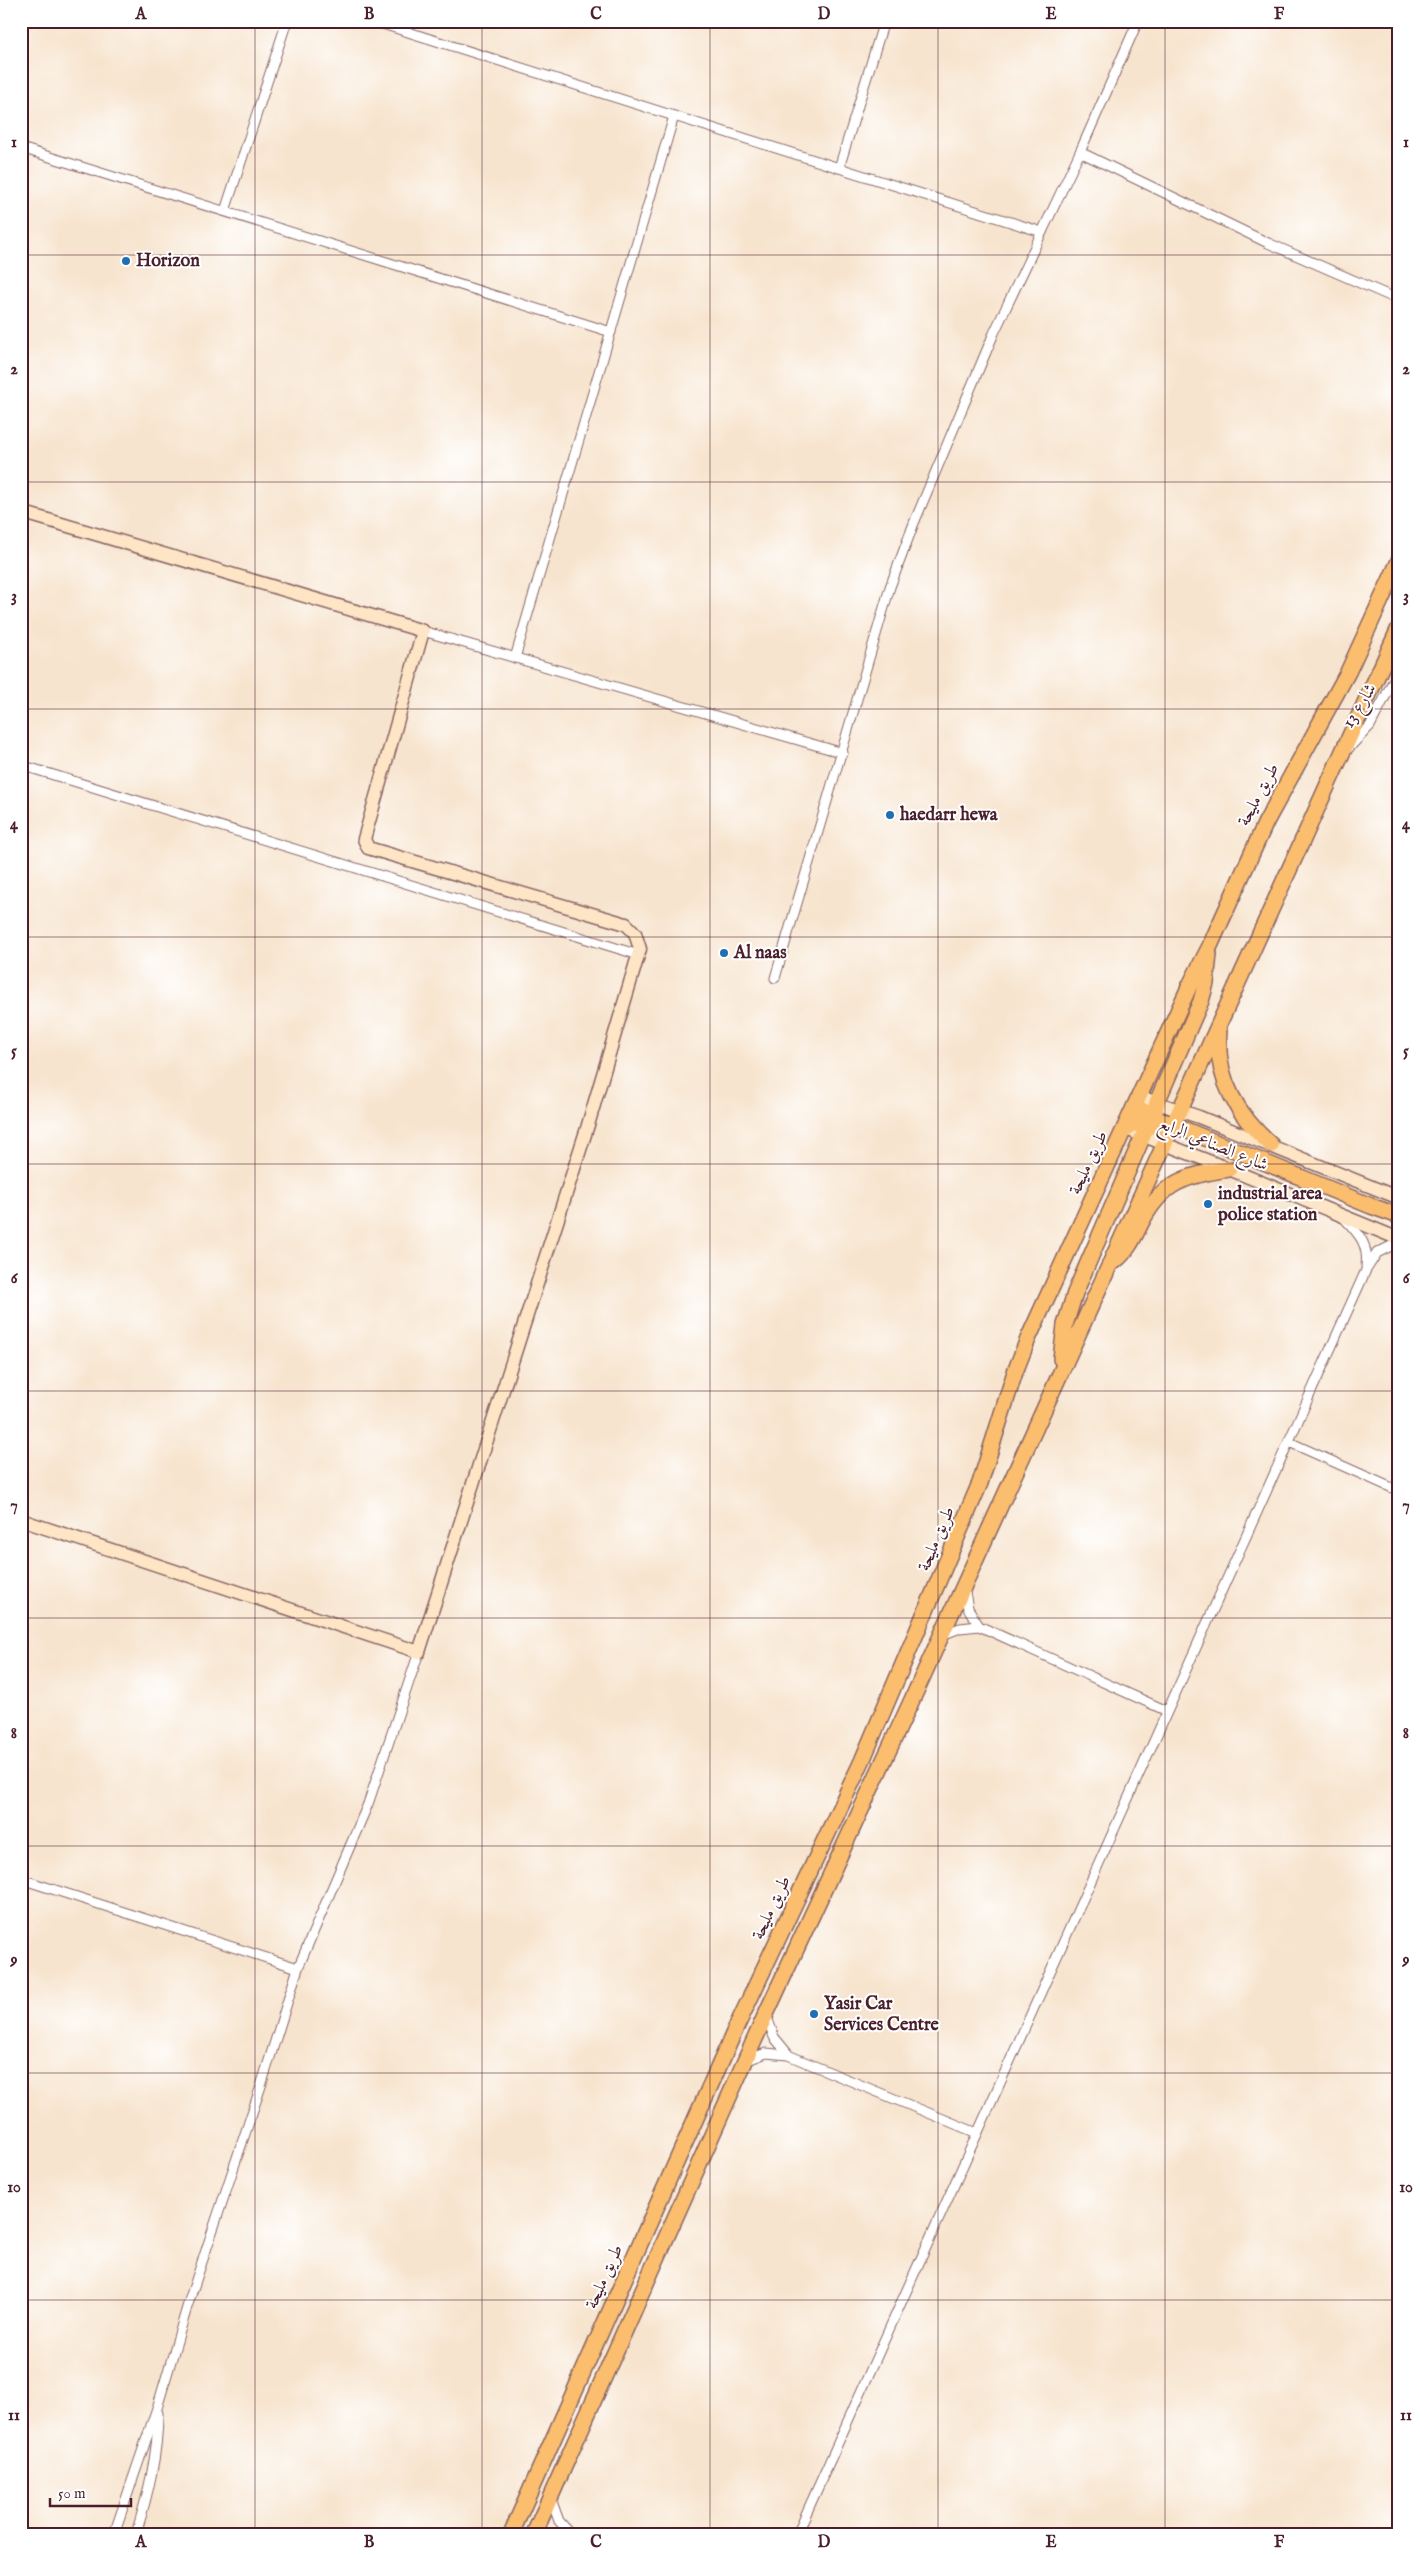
<svg xmlns="http://www.w3.org/2000/svg" width="1420" height="2555" viewBox="0 0 1420 2555" font-family="'IM FELL English',Amiri,serif">
	<style>
		.lines { fill: none; stroke-linecap: round; stroke-linejoin: round }
		.street-casing { stroke: #876464; stroke-width: 11 }
		.secondary-casing { stroke: #876464; stroke-width: 15 }
		.primary-casing { stroke: #876464; stroke-width: 18 }
		.street { stroke: #fff; stroke-width: 9 }
		.secondary { stroke: #fde5c5; stroke-width: 12 }
		.primary { stroke: #fbbe6e; stroke-width: 15 }
		.grid { fill: none; stroke: #4a1f2b; stroke-width: 1; stroke-opacity: 0.55 }
		.poi-dot { fill: #1f6fb2; stroke: #fff; stroke-width: 2 }
		.labels { text-anchor: middle; dominant-baseline: central; stroke-width: 4; stroke-linejoin: round; paint-order: stroke }
		.poi-label { font-size: 18px; font-weight: bold; fill: #4a1f2b; stroke: #fff; text-anchor: start }
		.street-label { font-size: 18px; fill: #4a1f2b; stroke: #fff }
		.neatline { fill: none; stroke: #4a1f2b; stroke-width: 2 }
		.grid-label { font-size: 16px; text-anchor: middle; font-weight: bold; fill: #4a1f2b }
	</style>
	<rect width="100%" height="100%" fill="#fff"/>
	<filter id="ink" filterUnits="userSpaceOnUse"><feTurbulence type="fractalNoise" baseFrequency=".02" numOctaves="2"/><feDisplacementMap in="SourceGraphic" scale="10" xChannelSelector="R" yChannelSelector="G"/><feConvolveMatrix kernelMatrix="1 2 1 2 8 2 1 2 1" color-interpolation-filters="sRGB"/></filter>
	<filter id="wash" filterUnits="userSpaceOnUse"><feTurbulence type="fractalNoise" baseFrequency=".0096" numOctaves="4" result="noise"/><feDisplacementMap in="SourceGraphic" scale="20" xChannelSelector="R" yChannelSelector="G"/><feGaussianBlur stdDeviation="1.12" result="paint"/><feColorMatrix in="noise" values="0 0 0 0 0 0 0 0 0 0 0 0 0 0 0 0 0 1.4 0 .05"/><feComposite in="paint" operator="in"/></filter>
	<g filter="url(#wash)">
		<rect width="100%" height="100%" fill="#f7e4ce"/>
	</g>
	<g filter="url(#ink)">
		<g class="lines">
			<g class="street-casing">
				<g id="street">
					<polyline points="373,21 1042,232"/>
					<polyline points="21,148 611,332"/>
					<polyline points="1080,152 1268,243 1399,300"/>
					<polyline points="839,168 884,21"/>
					<polyline points="225,211 287,21"/>
					<polyline points="423,631 843,753"/>
					<polyline points="515,658 674,116"/>
					<polyline points="1346,751 1370,726 1399,670"/>
					<polyline points="21,765 639,955"/>
					<polyline points="775,978 890,587 914,523 994,333 1080,152 1138,21"/>
					<path d="M1344,1218C1359,1234 1369,1244 1366,1267"/>
					<polyline points="1289,1442 1399,1491"/>
					<polyline points="964,1588 968,1608 979,1626"/>
					<polyline points="942,1635 960,1628 979,1626 1167,1711"/>
					<polyline points="21,1879 298,1968"/>
					<polyline points="766,2014 774,2037 788,2054"/>
					<polyline points="745,2061 766,2053 788,2055 977,2133"/>
					<polyline points="551,2499 559,2521 570,2533"/>
					<polyline points="114,2534 158,2405 188,2304 261,2086 298,1968 368,1804 419,1652"/>
					<path d="M136,2534C148,2494 158,2455 158,2413"/>
					<polyline points="555,2534 570,2534"/>
					<polyline points="797,2534 1366,1270 1377,1253 1399,1242"/>
				</g>
			</g>
			<g class="secondary-casing">
				<g id="secondary">
					<polyline points="21,512 423,631 364,839 368,848 626,924 635,933 640,949 588,1125 419,1652 21,1520"/>
					<polyline points="1140,1097 1199,1117 1399,1198"/>
					<polyline points="1126,1129 1229,1169 1399,1239"/>
				</g>
			</g>
			<g class="primary-casing">
				<g id="primary">
					<path d="M1219,1031C1215,1078 1237,1115 1271,1145"/>
					<polyline points="1157,1128 1155,1111 1157,1102 1201,1001 1206,983 1209,954"/>
					<path d="M1126,1129C1137,1119 1151,1118 1166,1122L1371,1206L1399,1216"/>
					<path d="M1115,1261C1128,1251 1134,1237 1141,1223C1162,1182 1186,1175 1229,1169"/>
					<polyline points="1061,1359 1065,1325 1075,1293 1143,1136 1146,1120 1144,1111"/>
					<polyline points="511,2534 735,2030 862,1761 980,1483 1015,1372 1028,1339 1190,985 1209,948 1266,822 1348,672 1399,561"/>
					<polyline points="534,2534 766,2014 911,1702 1399,628"/>
				</g>
			</g>
			<use href="#street" class="street"/>
			<use href="#secondary" class="secondary"/>
			<use href="#primary" class="primary"/>
		</g>
	</g>
	<path class="grid" d="M255,21V2534M482,21V2534M710,21V2534M938,21V2534M1165,21V2534M21,255H1399M21,482H1399M21,709H1399M21,937H1399M21,1164H1399M21,1391H1399M21,1618H1399M21,1846H1399M21,2073H1399M21,2300H1399"/>
	<g class="poi-dot">
		<circle cx="126" cy="261" r="5"/>
		<circle cx="890" cy="815" r="5"/>
		<circle cx="724" cy="953" r="5"/>
		<circle cx="1208" cy="1204" r="5"/>
		<circle cx="814" cy="2014" r="5"/>
	</g>
	<g class="labels">
		<g class="poi-label">
			<text x="136" y="261">Horizon</text>
			<text x="900" y="815">haedarr hewa</text>
			<text x="734" y="953">Al naas</text>
			<text x="1218" y="1194">industrial area<tspan x="1218" dy="21">police station</tspan></text>
			<text x="824" y="2004">Yasir Car<tspan x="824" dy="21">Services Centre</tspan></text>
		</g>
		<g class="street-label">
			<text transform="translate(1360 706) rotate(-58)">شارع 13</text>
			<text transform="translate(1259 795) rotate(-62)">طريق مليحة</text>
			<text transform="translate(1213 1145) rotate(22)">شارع الصناعي الرابع</text>
			<text transform="translate(1089 1163) rotate(-65)">طريق مليحة</text>
			<text transform="translate(937 1539) rotate(-67)">طريق مليحة</text>
			<text transform="translate(772 1908) rotate(-65)">طريق مليحة</text>
			<text transform="translate(605 2277) rotate(-66)">طريق مليحة</text>
		</g>
	</g>
	<rect width="1420" height="2555" fill="none" stroke="#fff" stroke-width="55"/>
	<path d="M50 2498v8h81v-8" fill="none" stroke="#4a1f2b" stroke-width="2.5"/>
	<text x="58" y="2498" font-size="15" fill="#4a1f2b" stroke="#ffffff" stroke-width="4" paint-order="stroke">50 m</text>
	<rect x="28" y="28" width="1364" height="2500" class="neatline"/>
	<g class="grid-label">
		<text x="141" y="19">A</text>
		<text x="369" y="19">B</text>
		<text x="596" y="19">C</text>
		<text x="824" y="19">D</text>
		<text x="1051" y="19">E</text>
		<text x="1279" y="19">F</text>
		<text x="14" y="147">1</text>
		<text x="1406" y="147">1</text>
		<text x="14" y="374">2</text>
		<text x="1406" y="374">2</text>
		<text x="14" y="601">3</text>
		<text x="1406" y="601">3</text>
		<text x="14" y="829">4</text>
		<text x="1406" y="829">4</text>
		<text x="14" y="1056">5</text>
		<text x="1406" y="1056">5</text>
		<text x="14" y="1283">6</text>
		<text x="1406" y="1283">6</text>
		<text x="14" y="1510">7</text>
		<text x="1406" y="1510">7</text>
		<text x="14" y="1738">8</text>
		<text x="1406" y="1738">8</text>
		<text x="14" y="1965">9</text>
		<text x="1406" y="1965">9</text>
		<text x="14" y="2192">10</text>
		<text x="1406" y="2192">10</text>
		<text x="14" y="2420">11</text>
		<text x="1406" y="2420">11</text>
		<text x="141" y="2547">A</text>
		<text x="369" y="2547">B</text>
		<text x="596" y="2547">C</text>
		<text x="824" y="2547">D</text>
		<text x="1051" y="2547">E</text>
		<text x="1279" y="2547">F</text>
	</g>
</svg>
